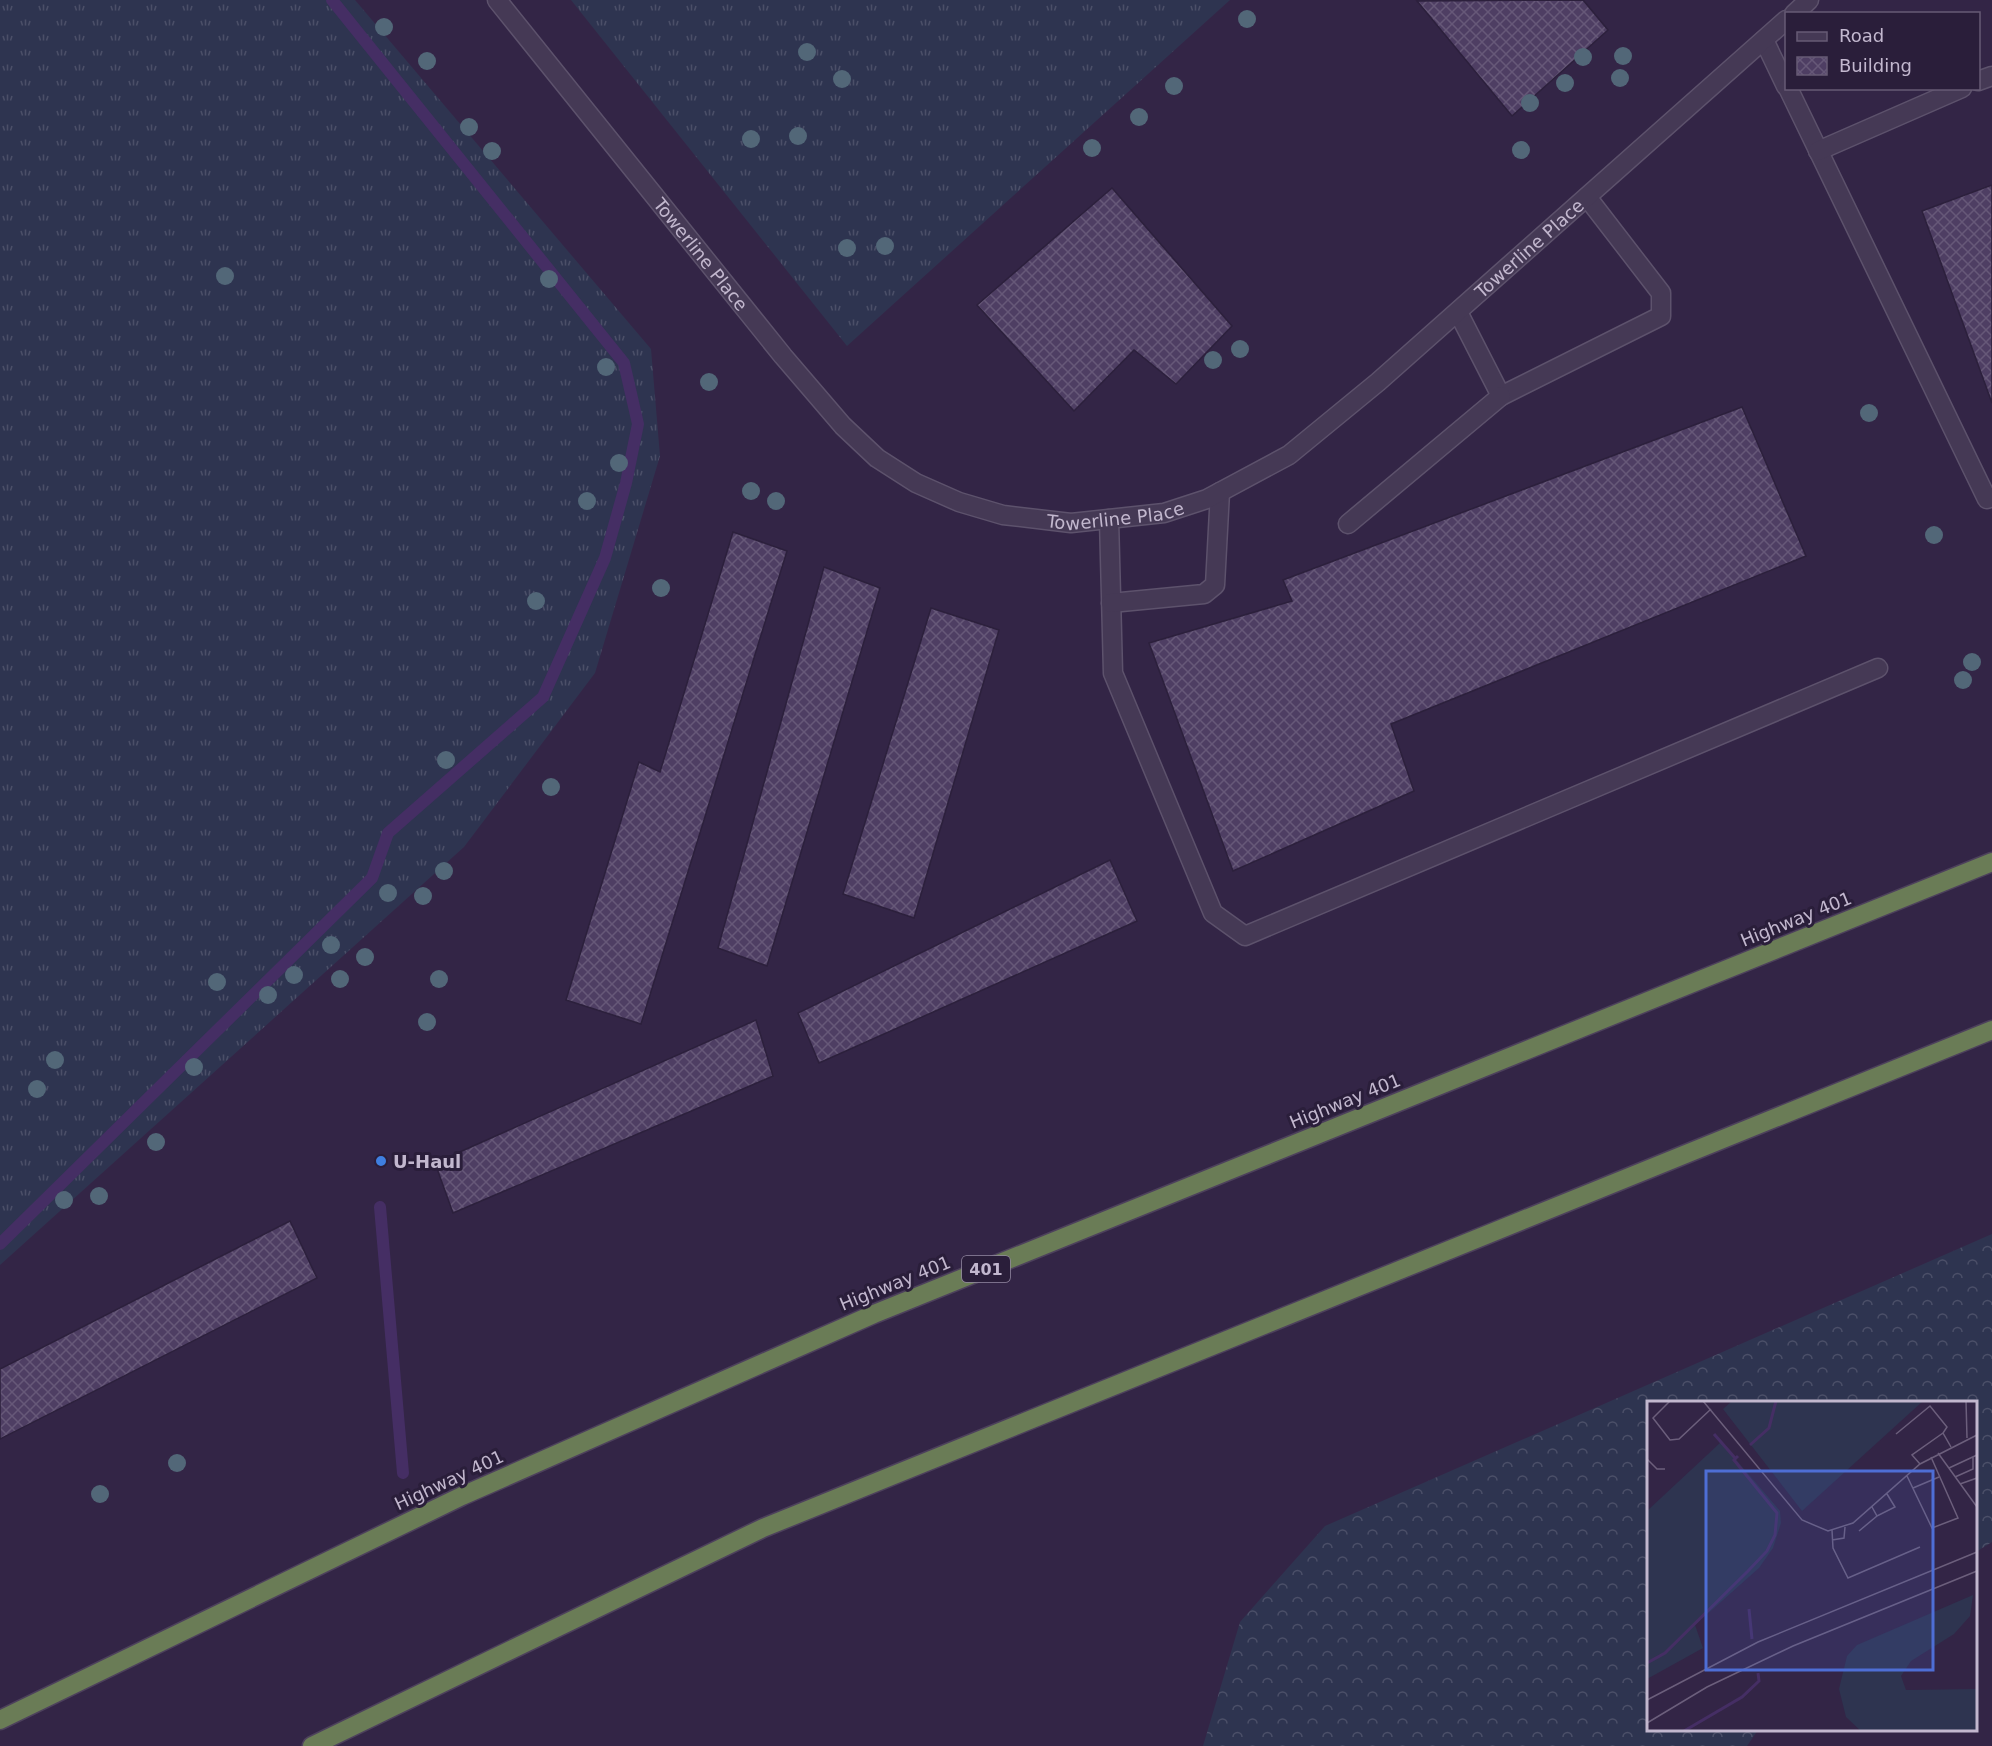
<svg xmlns="http://www.w3.org/2000/svg" width="1992" height="1746" viewBox="0 0 1992 1746" font-family="'DejaVu Sans',sans-serif">
	<style>
		.grass { fill: url(#grass-tufts) }
		.forest { fill: url(#forest-crowns) }
		.lines { fill: none; stroke-linecap: round; stroke-linejoin: round }
		.stream { stroke: #452e64; stroke-width: 12 }
		.building { fill: url(#building-cross-hatch); stroke: #2c203c; stroke-width: 1.5 }
		.service-casing { stroke: #5d526c; stroke-width: 21 }
		.minor-casing { stroke: #5d526c; stroke-width: 21 }
		.motorway-casing { stroke: #4d415c; stroke-width: 21 }
		.service { stroke: #453955; stroke-width: 18 }
		.minor { stroke: #453955; stroke-width: 18 }
		.motorway { stroke: #6a7c56; stroke-width: 18 }
		.tree { fill: #526778 }
		.shop-dot { fill: #3f7fe0; stroke: #2a1e3a; stroke-width: 2 }
		.labels { text-anchor: middle; dominant-baseline: central; stroke-width: 6; stroke-linejoin: round; paint-order: stroke }
		.shield { fill: #2a1e3a; stroke: #9489a2; stroke-width: 1.5 }
		.shield-label { font-size: 16px; font-weight: bold; fill: #c2b7ce }
		.street-label { font-size: 18px; fill: #c2b7ce; stroke: #2a1e3a }
		.poi-label { font-size: 18px; font-weight: bold; fill: #c2b7ce; stroke: #2a1e3a; text-anchor: start }
		.inset-river { fill: none; stroke: #452e64; stroke-width: 3 }
		.inset-road { fill: none; stroke: #6c5f7c; stroke-width: 1.5 }
		.view { fill: #4e6ed5; fill-opacity: 0.15; stroke: #4e6ed5; stroke-width: 3 }
		.inset-edge { fill: none; stroke: #c2b7ce; stroke-width: 3 }
	</style>
	<defs>
		<pattern id="grass-tufts" width="24" height="20" patternUnits="userSpaceOnUse" patternTransform="scale(1.5)"><rect width="24" height="20" fill="#2e3450"/><path d="M3 7l-1-3M5 7V3M7 7l1-3M15 17l-1-3M17 17v-4M19 17l1-3" fill="none" stroke="#4b4f68"/></pattern>
		<pattern id="forest-crowns" width="20" height="18" patternUnits="userSpaceOnUse" patternTransform="scale(1.5)"><rect width="20" height="18" fill="#2e3450"/><path d="M2 6a3 3 0 1 1 6 0M12 15a3 3 0 1 1 6 0" fill="none" stroke="#4b4f68"/></pattern>
		<pattern id="building-cross-hatch" width="8" height="8" patternUnits="userSpaceOnUse" patternTransform="scale(1.5)"><rect width="8" height="8" fill="#4e3e63"/><path d="M0 0l8 8M0 8l8-8" fill="none" stroke="#665878"/></pattern>
	</defs>
	<rect width="100%" height="100%" fill="#332546"/>
	<g class="grass">
		<polygon points="0,0 355,0 651,349 660,456 595,673 464,847 0,1265"/>
		<polygon points="571,0 1230,0 847,346"/>
	</g>
	<polygon class="forest" points="1992,1234 1992,1542 1976,1552 1976,1402 1648,1402 1648,1730 1758,1730 1747,1746 1203,1746 1240,1622 1325,1526"/>
	<g class="lines">
		<g class="stream">
			<polyline points="380,1207 403,1473"/>
			<polyline points="0,1244 372,878 388,833 543,697 605,558 626,483 638,424 624,363 332,0"/>
		</g>
	</g>
	<g class="building">
		<polygon points="1583,0 1608,30 1512,116 1417,1"/>
		<polygon points="1992,185 1992,403 1922,211"/>
		<polygon points="1112,188 1232,326 1176,384 1134,350 1074,411 977,305"/>
		<polygon points="1742,407 1806,556 1391,724 1414,791 1233,871 1149,643 1292,601 1283,580"/>
		<polygon points="733,532 787,551 641,1024 566,1000 639,762 660,772"/>
		<polygon points="824,567 880,588 767,966 718,948"/>
		<polygon points="931,608 999,630 914,918 843,894"/>
		<polygon points="1110,860 1137,921 819,1063 798,1013"/>
		<polygon points="756,1020 773,1076 453,1213 435,1163"/>
		<polygon points="290,1221 317,1278 0,1439 0,1369"/>
	</g>
	<g class="lines">
		<g class="service-casing">
			<g id="service">
				<polyline points="1764,40 1786,86"/>
				<polyline points="1978,81 1992,76"/>
				<polyline points="1788,88 1987,499 1992,497"/>
				<polyline points="1818,151 1962,88"/>
				<polyline points="1458,312 1501,396 1661,316 1661,293 1587,197"/>
				<polyline points="1109,519 1113,673 1213,913 1245,936 1878,668"/>
				<polyline points="1348,524 1501,396"/>
				<polyline points="1111,603 1204,594 1215,585 1220,492"/>
			</g>
		</g>
		<g class="minor-casing">
			<g id="minor">
				<path id="s1" d="M497,0L783,356L843,426L877,458L916,483L959,502L1003,515L1071,523L1164,513L1207,499L1289,455L1378,382L1786,20"/>
				<polyline points="1794,14 1809,0"/>
			</g>
		</g>
		<g class="motorway-casing">
			<g id="motorway">
				<polyline points="0,1720 462,1496 874,1314 1992,862"/>
				<polyline points="312,1746 763,1528 1992,1030"/>
			</g>
		</g>
		<use href="#service" class="service"/>
		<use href="#minor" class="minor"/>
		<use href="#motorway" class="motorway"/>
	</g>
	<g class="tree">
		<circle cx="1247" cy="19" r="9"/>
		<circle cx="384" cy="27" r="9"/>
		<circle cx="807" cy="52" r="9"/>
		<circle cx="1623" cy="56" r="9"/>
		<circle cx="1583" cy="57" r="9"/>
		<circle cx="427" cy="61" r="9"/>
		<circle cx="1620" cy="78" r="9"/>
		<circle cx="842" cy="79" r="9"/>
		<circle cx="1565" cy="83" r="9"/>
		<circle cx="1174" cy="86" r="9"/>
		<circle cx="1530" cy="103" r="9"/>
		<circle cx="1139" cy="117" r="9"/>
		<circle cx="469" cy="127" r="9"/>
		<circle cx="798" cy="136" r="9"/>
		<circle cx="751" cy="139" r="9"/>
		<circle cx="1092" cy="148" r="9"/>
		<circle cx="1521" cy="150" r="9"/>
		<circle cx="492" cy="151" r="9"/>
		<circle cx="885" cy="246" r="9"/>
		<circle cx="847" cy="248" r="9"/>
		<circle cx="225" cy="276" r="9"/>
		<circle cx="549" cy="279" r="9"/>
		<circle cx="1240" cy="349" r="9"/>
		<circle cx="1213" cy="360" r="9"/>
		<circle cx="606" cy="367" r="9"/>
		<circle cx="709" cy="382" r="9"/>
		<circle cx="1869" cy="413" r="9"/>
		<circle cx="619" cy="463" r="9"/>
		<circle cx="751" cy="491" r="9"/>
		<circle cx="587" cy="501" r="9"/>
		<circle cx="776" cy="501" r="9"/>
		<circle cx="1934" cy="535" r="9"/>
		<circle cx="661" cy="588" r="9"/>
		<circle cx="536" cy="601" r="9"/>
		<circle cx="1972" cy="662" r="9"/>
		<circle cx="1963" cy="680" r="9"/>
		<circle cx="446" cy="760" r="9"/>
		<circle cx="551" cy="787" r="9"/>
		<circle cx="444" cy="871" r="9"/>
		<circle cx="388" cy="893" r="9"/>
		<circle cx="423" cy="896" r="9"/>
		<circle cx="331" cy="945" r="9"/>
		<circle cx="365" cy="957" r="9"/>
		<circle cx="294" cy="975" r="9"/>
		<circle cx="340" cy="979" r="9"/>
		<circle cx="439" cy="979" r="9"/>
		<circle cx="217" cy="982" r="9"/>
		<circle cx="268" cy="995" r="9"/>
		<circle cx="427" cy="1022" r="9"/>
		<circle cx="55" cy="1060" r="9"/>
		<circle cx="194" cy="1067" r="9"/>
		<circle cx="37" cy="1089" r="9"/>
		<circle cx="156" cy="1142" r="9"/>
		<circle cx="99" cy="1196" r="9"/>
		<circle cx="64" cy="1200" r="9"/>
		<circle cx="177" cy="1463" r="9"/>
		<circle cx="100" cy="1494" r="9"/>
	</g>
	<circle class="shop-dot" cx="381" cy="1161" r="6"/>
	<g class="labels">
		<rect class="shield" x="962" y="1256" width="48" height="26" rx="4.5"/>
		<g class="shield-label">
			<text x="986" y="1269">401</text>
		</g>
		<g class="street-label">
			<text stroke="none"><textPath href="#s1" startOffset="1352">Towerline Place</textPath></text>
			<text stroke="none"><textPath href="#s1" startOffset="326">Towerline Place</textPath></text>
			<text stroke="none"><textPath href="#s1" startOffset="848">Towerline Place</textPath></text>
			<text transform="translate(1796 919) rotate(-22)">Highway 401</text>
			<text transform="translate(1345 1101) rotate(-22)">Highway 401</text>
			<text transform="translate(895 1283) rotate(-22)">Highway 401</text>
			<text transform="translate(449 1480) rotate(-25)">Highway 401</text>
		</g>
		<g class="poi-label">
			<text x="393" y="1161">U-Haul</text>
		</g>
	</g>
	<g transform="translate(1647 1401)">
		<rect width="330" height="330" fill="#332546"/>
		<path d="M85,0H276L155,110L76,8ZM74,41L133,110L134,122L126,147L112,167L48,224L56,247L0,278V110Z" fill="#2e3450"/>
		<path d="M326,194L323,215L307,233L264,260L254,275L259,289L330,288V330H214L199,316L192,288L200,255L210,244Z" fill="#2e3450"/>
		<path class="inset-river" d="M67,33L88,57M103,44L122,27L129,0M102,208L105,238M0,262L18,252L101,170L120,150L128,134L130,112L87,59L91,55M37,330L95,296L112,280L111,272"/>
		<path class="inset-road" d="M23,0L6,17L23,39L32,38L64,8M56,0L155,119L181,130L206,122L273,63L330,34M319,0L320,37M249,33L283,5L300,26L296,32L304,46M291,52L330,106M0,58L10,68H18M273,63L265,54L296,32M302,67L330,54M260,75L285,127L311,117L284,56M308,76L326,68V56M313,83L330,77M266,87L292,76M225,106L230,115L248,106L240,93M185,129L186,147L201,177L273,146M212,130L230,115M185,139L197,137L198,126M0,299L111,241L330,151M0,322L60,286L146,245L330,170"/>
		<path class="view" d="M59,70H286V269H59Z"/>
		<rect width="330" height="330" class="inset-edge"/>
	</g>
	<rect x="1785" y="12" width="195" height="78" fill="#2a1e3a" stroke="#675b75" stroke-width="1.5"/>
	<rect x="1797" y="32" width="30" height="9" fill="#453955" stroke="#675b75" stroke-width="1.5"/>
	<text x="1839" y="42" font-size="18" fill="#c2b7ce">Road</text>
	<rect x="1797" y="57" width="30" height="18" fill="url(#building-cross-hatch)" stroke="#675b75" stroke-width="1.5"/>
	<text x="1839" y="72" font-size="18" fill="#c2b7ce">Building</text>
</svg>
